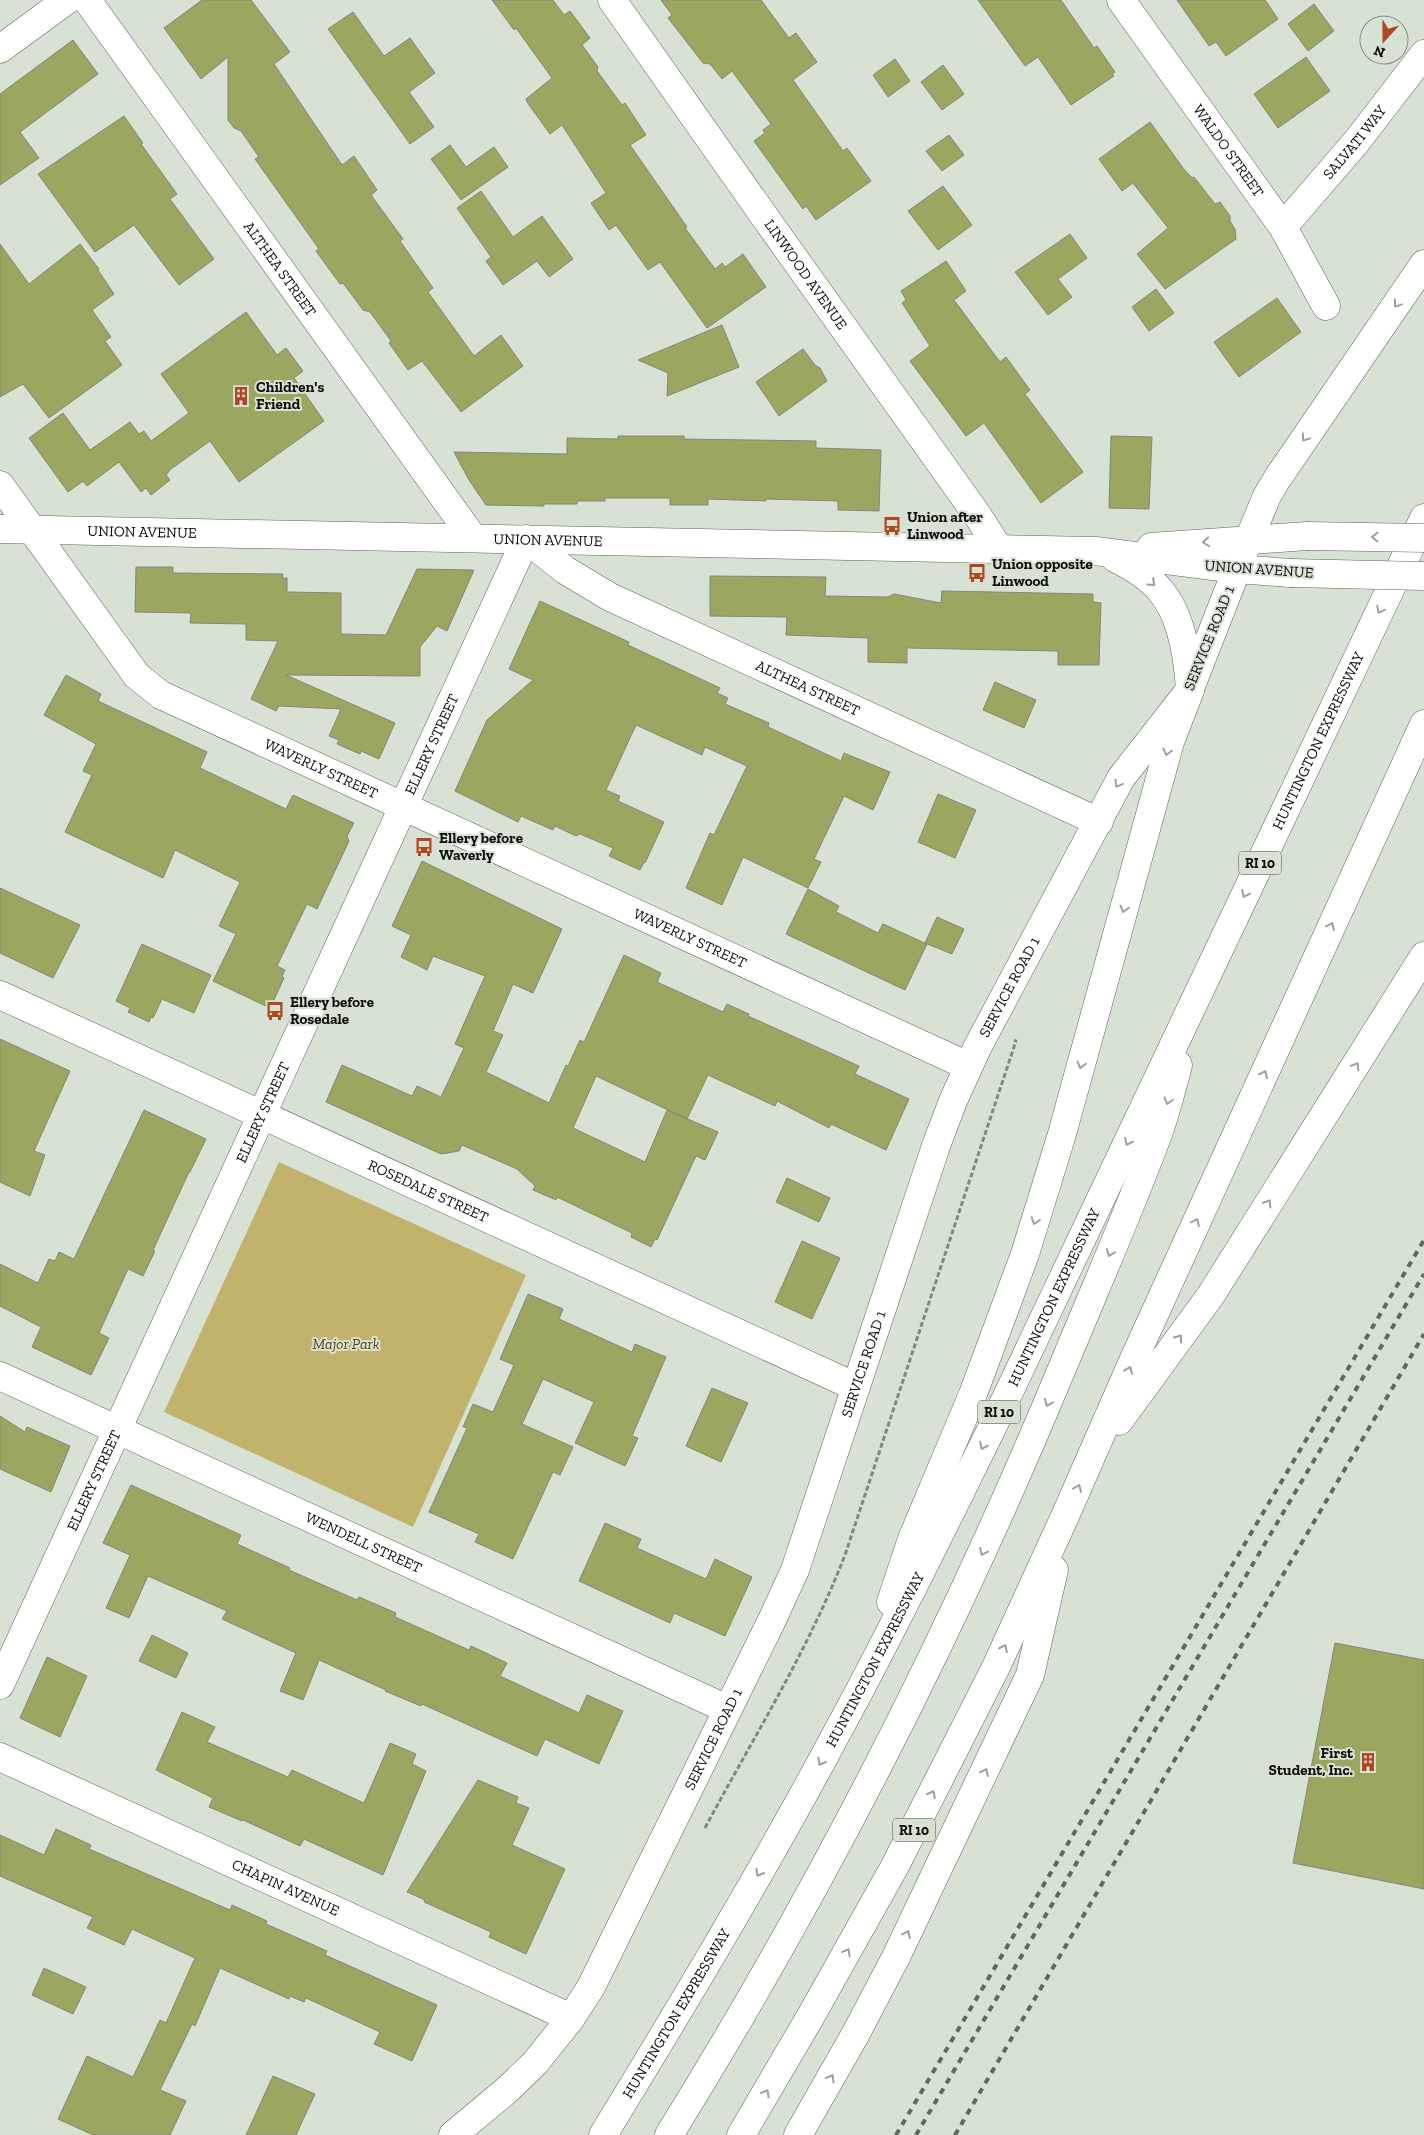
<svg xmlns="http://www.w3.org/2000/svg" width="1424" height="2135" viewBox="0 0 1424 2135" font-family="'Zilla Slab',serif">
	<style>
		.green { fill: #c1b26c }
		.building { fill: #9ba760; stroke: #848779 }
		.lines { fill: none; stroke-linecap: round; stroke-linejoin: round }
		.minor-casing { stroke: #5c6458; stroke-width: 29 }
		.major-casing { stroke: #5c6458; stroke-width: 29 }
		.highway-casing { stroke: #5c6458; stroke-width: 29 }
		.path { stroke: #82897f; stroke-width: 3; stroke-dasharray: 5 2.5; stroke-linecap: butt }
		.minor { stroke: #fff; stroke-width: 28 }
		.major { stroke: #fff; stroke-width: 28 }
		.highway { stroke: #fff; stroke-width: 28 }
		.rail { stroke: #61685f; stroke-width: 4; stroke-dasharray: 6 6; stroke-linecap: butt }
		.major-bridge-casing { stroke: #5c6458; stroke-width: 29; stroke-linecap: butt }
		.major-bridge { stroke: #fff; stroke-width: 28 }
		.oneway { stroke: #9d9f9d }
		.labels { text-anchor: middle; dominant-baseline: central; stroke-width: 4; stroke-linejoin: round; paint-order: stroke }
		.shield { fill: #d8e2d4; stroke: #484e47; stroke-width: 1 }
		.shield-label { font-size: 14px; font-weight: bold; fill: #0b0f0a }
		.street-label { font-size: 15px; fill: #0b0f0a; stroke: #d8e2d4 }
		.poi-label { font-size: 15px; font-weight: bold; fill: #0b0f0a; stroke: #d8e2d4; text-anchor: start }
		.park-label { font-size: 15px; font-style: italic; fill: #54490f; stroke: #d8e2d4 }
	</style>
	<rect width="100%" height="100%" fill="#d8e2d4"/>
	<polygon class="green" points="279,1162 526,1275 413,1527 164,1412"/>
	<g class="building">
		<polygon points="202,0 251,0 290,52 274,64 342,165 354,156 377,190 371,195 403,239 400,241 433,288 428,292 474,356 501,335 523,366 461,412 422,361 408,370 389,343 391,341 370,312 363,310 343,283 340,284 316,251 319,249 255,159 259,157 241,131 234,128 228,120 228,57 201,79 164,28"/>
		<polygon points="492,0 553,0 564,15 570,11 590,38 582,45 598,67 597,71 622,105 625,103 646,135 630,145 687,227 685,228 715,269 722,263 725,267 743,254 766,287 707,328 660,262 648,270 616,225 609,230 591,203 606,193 562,125 550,134 527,102 526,99 552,78 516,28 514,30"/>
		<polygon points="661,0 761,0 789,38 796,33 817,62 793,80 843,151 847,148 871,181 816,220 806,206 803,209 754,141 765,133 763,130 771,124 732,71 722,79 710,64 703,63 668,18 672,15"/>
		<polygon points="978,0 1061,0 1094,48 1097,46 1115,72 1112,74 1114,76 1071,105 1038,57 1025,66"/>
		<polygon points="1177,0 1265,0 1278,19 1226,56 1216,42 1209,46"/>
		<polygon points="1314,4 1334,31 1308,51 1288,24"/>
		<polygon points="353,12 384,56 410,38 435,73 409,92 434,127 410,144 328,29"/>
		<polygon points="73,40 98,74 20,132 39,158 0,185 0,94"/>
		<polygon points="1306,57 1330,91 1278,128 1254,94"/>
		<polygon points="895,59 910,81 888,97 873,75"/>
		<polygon points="943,65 964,94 942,110 921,82"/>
		<polygon points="124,116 143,143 141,144 177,194 170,199 214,259 179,285 134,225 95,252 38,174"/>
		<polygon points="1150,122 1183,168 1192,178 1194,177 1215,204 1220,202 1230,216 1230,221 1235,229 1236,239 1165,289 1137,254 1168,228 1133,183 1122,191 1099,159"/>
		<polygon points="949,135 964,155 942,171 926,151"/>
		<polygon points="450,145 466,167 494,147 508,167 461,200 431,159"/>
		<polygon points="943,186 972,225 938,250 908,211"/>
		<polygon points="481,191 513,237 542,216 573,259 549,277 537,261 503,285 486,261 491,257 457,208"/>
		<polygon points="1070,234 1087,258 1058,279 1072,297 1048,315 1015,272"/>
		<polygon points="0,244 29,284 80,244 99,269 98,270 114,294 92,310 111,337 105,341 122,365 49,418 23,384 0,397"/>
		<polygon points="946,261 966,291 954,300 1000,362 1006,357 1030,390 1025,394 1083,472 1041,503 984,423 966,436 910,361 930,346 902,303 906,300 901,291"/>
		<polygon points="1156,289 1174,313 1149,331 1132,307"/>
		<polygon points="1277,298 1301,332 1239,377 1214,342"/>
		<polygon points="246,312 277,355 286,348 303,371 294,378 324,421 239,482 210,441 171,469 166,475 170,480 151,495 146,488 141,492 119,462 87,486 83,481 68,492 29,438 63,413 90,450 130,422 139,434 144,431 151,441 189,413 161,374"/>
		<polygon points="722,325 739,367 667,396 668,373 638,360"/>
		<polygon points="803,349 815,365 820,368 827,381 779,416 756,382"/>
		<polygon points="618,436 684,436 684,439 816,441 816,448 881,450 879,511 838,510 838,501 766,499 766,501 708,499 708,505 670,505 670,498 605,498 605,501 577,501 577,504 544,504 544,506 486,505 469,480 454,452 567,454 567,438 618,439"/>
		<polygon points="1111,436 1152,437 1149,509 1109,508"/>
		<polygon points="136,567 173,567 173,573 283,574 282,578 287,578 287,592 341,593 341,634 386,635 417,569 474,570 447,631 437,626 420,647 420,676 286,675 395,723 379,759 361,751 360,754 337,744 339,740 329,736 341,709 279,706 276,711 251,699 278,641 246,640 246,624 190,623 191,613 135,612"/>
		<polygon points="710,576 826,577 825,596 888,597 894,594 941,603 942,591 1093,594 1093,602 1101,603 1099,665 1058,665 1058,651 907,648 907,663 868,662 868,638 786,635 787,617 710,616"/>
		<polygon points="540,601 629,642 628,645 720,688 717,693 728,698 725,704 769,723 768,727 841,761 844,753 890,772 873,810 844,796 814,859 821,862 808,888 743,857 722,905 686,888 710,833 714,835 747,766 705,747 702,755 636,725 606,790 620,796 618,801 664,822 645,863 644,862 640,870 609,856 613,848 580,834 576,836 555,826 553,830 521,816 518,822 455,791 487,720 533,680 509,669"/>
		<polygon points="66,675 101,694 98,701 207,752 200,768 286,809 293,795 354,823 347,836 349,841 317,909 307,904 277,966 285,970 282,976 284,978 272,1004 270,1004 268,1007 213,981 236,934 219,926 240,882 175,850 163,878 65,832 92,775 83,771 96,744 44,715"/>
		<polygon points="995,682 1036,700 1024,728 983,710"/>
		<polygon points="938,794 976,810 955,858 918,842"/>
		<polygon points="422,861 562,929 533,993 513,984 493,1031 503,1035 486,1072 549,1103 566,1065 568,1066 580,1040 584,1042 624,955 661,973 657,982 723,1012 727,1004 749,1014 748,1016 859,1066 855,1074 909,1099 886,1150 831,1124 829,1128 777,1101 775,1106 708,1075 687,1119 596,1076 573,1128 645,1162 667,1110 718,1132 705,1160 696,1156 657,1240 655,1239 651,1247 631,1237 632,1233 557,1197 556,1200 533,1190 535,1186 517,1169 462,1145 459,1151 441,1154 326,1102 342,1065 412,1096 417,1086 441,1097 464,1048 455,1044 485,976 433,956 427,970 401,957 411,935 392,926"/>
		<polygon points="0,888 80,925 53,978 0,953"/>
		<polygon points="808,889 839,906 836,912 878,933 883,924 927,944 905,990 786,934"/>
		<polygon points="937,917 964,929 952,954 925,943"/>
		<polygon points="142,944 211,975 194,1013 162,999 153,1018 151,1017 149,1022 128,1012 130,1008 116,1001"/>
		<polygon points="0,1039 70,1071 34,1151 45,1155 30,1196 0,1182"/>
		<polygon points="144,1110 206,1139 190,1172 189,1172 153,1250 155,1251 143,1276 128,1269 99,1333 109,1338 91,1375 32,1347 41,1327 0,1306 0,1264 38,1283 49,1259 55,1261 59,1252 74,1259"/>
		<polygon points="787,1178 830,1198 819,1222 776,1202"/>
		<polygon points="802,1241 840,1258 812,1319 775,1302"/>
		<polygon points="528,1294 563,1309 559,1319 632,1352 635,1344 666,1357 632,1436 638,1438 625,1466 575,1443 594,1402 543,1379 522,1424 573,1447 560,1475 553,1472 513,1559 475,1542 479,1534 429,1512 467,1428 463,1427 473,1404 493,1412 514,1365 500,1359"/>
		<polygon points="712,1388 748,1403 721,1462 686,1446"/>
		<polygon points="0,1416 25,1432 27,1427 70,1446 51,1492 0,1469"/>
		<polygon points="131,1485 241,1535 237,1544 290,1568 289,1570 357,1600 359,1597 396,1613 395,1617 469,1650 471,1646 507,1663 500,1676 579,1713 587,1695 623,1711 599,1764 545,1739 537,1756 422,1704 421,1706 385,1691 386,1690 319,1660 303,1700 280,1691 296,1653 222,1619 227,1611 148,1576 129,1618 106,1608 130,1555 103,1543"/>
		<polygon points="605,1523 641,1539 637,1548 706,1579 715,1559 752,1577 725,1636 674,1613 670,1623 579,1581"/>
		<polygon points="152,1635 188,1653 176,1678 139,1661"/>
		<polygon points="1335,1643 1424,1660 1424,1889 1293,1863"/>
		<polygon points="47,1657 87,1676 60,1737 20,1718"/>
		<polygon points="182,1712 215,1727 207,1742 288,1777 292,1770 364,1803 390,1743 416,1754 412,1764 426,1771 383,1875 304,1839 300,1846 243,1820 242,1821 209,1807 213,1798 156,1770"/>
		<polygon points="478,1780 518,1797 516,1803 529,1808 512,1845 565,1869 526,1954 489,1937 491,1932 424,1902 425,1900 407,1892"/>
		<polygon points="56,1829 91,1845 89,1849 230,1910 232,1905 267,1921 266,1924 327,1951 325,1955 437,2005 412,2061 374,2044 380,2032 306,1998 304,2002 290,1996 289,1999 220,1968 195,2026 192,2024 160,2090 186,2101 170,2135 93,2135 58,2119 87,2056 133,2077 160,2020 166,2023 195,1958 132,1929 124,1945 87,1928 93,1917 0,1876 0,1835 44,1855"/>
		<polygon points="44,1968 86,1987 73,2014 32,1995"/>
		<polygon points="273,2076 315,2094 296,2135 246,2135"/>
	</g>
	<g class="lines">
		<g class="minor-casing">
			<g id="minor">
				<path id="s1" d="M87,0L473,538"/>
				<path id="s2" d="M612,0L764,216L978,516L999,549"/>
				<path id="s3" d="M1121,0L1283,227L1326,306"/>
				<polyline points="0,49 67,0"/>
				<path id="s4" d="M1283,227L1357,141L1424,54"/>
				<path id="s5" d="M0,485L137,676L161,695L968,1066"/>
				<path id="s6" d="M0,995L856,1387"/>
				<path id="s7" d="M0,1376L727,1709"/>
				<path id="s8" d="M0,1685L526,539L565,570L610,597L1099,822"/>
				<path id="s9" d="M0,1757L571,2018"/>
				<path id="s10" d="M453,2135L507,2090L535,2063L571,2018L591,1987L772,1620L795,1570L937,1143L953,1101L978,1046L1121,778L1185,696"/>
			</g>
		</g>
		<g class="major-casing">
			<g id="major">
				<path id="s11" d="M0,529L1095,551L1237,569L1290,573"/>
				<polyline points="1151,547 1307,536"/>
				<path d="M1115,558C1131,566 1147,575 1159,589C1182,614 1188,657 1190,690"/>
				<polyline points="1191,686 1244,551"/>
			</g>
		</g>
		<g class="highway-casing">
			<g id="highway">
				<polyline points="1249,539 1267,496 1277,479 1424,264"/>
				<polyline points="1119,1421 1211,1295 1424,956"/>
				<polyline points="891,1602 912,1539 973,1394 1025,1254 1062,1134 1170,742 1190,690"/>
				<path id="s12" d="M603,2135C685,2001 766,1866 840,1727C893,1630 941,1531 990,1432L1424,518"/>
				<path d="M669,2135C821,1890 953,1632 1063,1366C1095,1289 1129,1212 1158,1134C1166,1112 1172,1088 1178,1065"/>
				<polyline points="741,2135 812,2014 895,1866 996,1667 1066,1514 1133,1361 1424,724"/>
				<polyline points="798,2135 855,2035 896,1957 1030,1675 1054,1570"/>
			</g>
		</g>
		<path class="path" d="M705,1828C754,1736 807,1653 845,1555L1016,1041L1014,1040"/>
		<use href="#minor" class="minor"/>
		<use href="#major" class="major"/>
		<use href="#highway" class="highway"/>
		<g class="rail">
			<polyline points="896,2135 1424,1240"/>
			<polyline points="916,2135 1424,1274"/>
			<polyline points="955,2135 1424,1334"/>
		</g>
		<g class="major-bridge-casing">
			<g id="major-bridge">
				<polyline points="1307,536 1424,538"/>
				<polyline points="1290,573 1424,576"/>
			</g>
		</g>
		<use href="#major-bridge" class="major-bridge"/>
	</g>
	<defs><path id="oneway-chevron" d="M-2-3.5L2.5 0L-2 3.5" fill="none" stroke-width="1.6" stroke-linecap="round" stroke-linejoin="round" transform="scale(1.25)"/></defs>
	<g class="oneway">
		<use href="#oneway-chevron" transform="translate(1397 304) rotate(124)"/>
		<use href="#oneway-chevron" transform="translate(1305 438) rotate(124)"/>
		<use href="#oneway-chevron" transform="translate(1375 537) rotate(-179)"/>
		<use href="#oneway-chevron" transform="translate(1206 542) rotate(175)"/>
		<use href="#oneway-chevron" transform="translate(1152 583) rotate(42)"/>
		<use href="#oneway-chevron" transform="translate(1380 610) rotate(116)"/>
		<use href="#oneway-chevron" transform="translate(1167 752) rotate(105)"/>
		<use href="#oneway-chevron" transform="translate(1118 784) rotate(119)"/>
		<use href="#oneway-chevron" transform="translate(1245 894) rotate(115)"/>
		<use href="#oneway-chevron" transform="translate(1124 909) rotate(105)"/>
		<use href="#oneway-chevron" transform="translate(1331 926) rotate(-65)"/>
		<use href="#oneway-chevron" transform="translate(1081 1065) rotate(105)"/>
		<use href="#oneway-chevron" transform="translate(1356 1066) rotate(-58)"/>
		<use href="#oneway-chevron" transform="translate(1264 1074) rotate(-65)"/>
		<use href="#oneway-chevron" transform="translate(1168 1101) rotate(106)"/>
		<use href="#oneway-chevron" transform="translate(1128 1142) rotate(115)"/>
		<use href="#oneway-chevron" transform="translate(1268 1203) rotate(-58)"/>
		<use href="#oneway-chevron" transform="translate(1035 1221) rotate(108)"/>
		<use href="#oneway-chevron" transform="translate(1196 1222) rotate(-65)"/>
		<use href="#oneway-chevron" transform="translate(1110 1253) rotate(112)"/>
		<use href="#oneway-chevron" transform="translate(1179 1338) rotate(-54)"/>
		<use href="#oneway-chevron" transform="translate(1129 1370) rotate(-67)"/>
		<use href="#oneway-chevron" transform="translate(1048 1403) rotate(113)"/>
		<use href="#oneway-chevron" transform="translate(983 1446) rotate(116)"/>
		<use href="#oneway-chevron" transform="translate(1078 1488) rotate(-67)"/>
		<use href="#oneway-chevron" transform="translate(983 1552) rotate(115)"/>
		<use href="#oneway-chevron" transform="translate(1004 1648) rotate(-65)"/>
		<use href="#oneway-chevron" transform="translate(821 1762) rotate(119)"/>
		<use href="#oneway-chevron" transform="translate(985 1772) rotate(-65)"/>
		<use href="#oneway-chevron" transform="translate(932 1794) rotate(-63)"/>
		<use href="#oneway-chevron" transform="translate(759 1873) rotate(120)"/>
		<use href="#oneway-chevron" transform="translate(907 1934) rotate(-64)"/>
		<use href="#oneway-chevron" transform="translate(847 1952) rotate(-61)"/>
		<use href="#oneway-chevron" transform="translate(831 2078) rotate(-60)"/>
		<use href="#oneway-chevron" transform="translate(766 2093) rotate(-60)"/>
	</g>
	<defs>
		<g id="building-bare" transform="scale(1.5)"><path d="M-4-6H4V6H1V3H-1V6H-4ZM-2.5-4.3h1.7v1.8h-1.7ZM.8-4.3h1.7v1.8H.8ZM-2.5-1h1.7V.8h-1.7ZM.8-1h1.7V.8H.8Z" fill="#af4822" stroke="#d8e2d4" stroke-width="2.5" paint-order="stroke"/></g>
		<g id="bus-bare" transform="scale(1.5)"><path d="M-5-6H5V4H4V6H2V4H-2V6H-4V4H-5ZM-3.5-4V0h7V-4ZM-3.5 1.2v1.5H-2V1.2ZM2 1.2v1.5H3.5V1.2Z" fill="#af4822" stroke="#d8e2d4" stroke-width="2.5" paint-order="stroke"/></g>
	</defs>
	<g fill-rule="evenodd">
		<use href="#building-bare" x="241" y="396"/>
		<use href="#bus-bare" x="892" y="526"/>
		<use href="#bus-bare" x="977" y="573"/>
		<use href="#bus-bare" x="424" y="847"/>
		<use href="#bus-bare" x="275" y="1011"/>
		<use href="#building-bare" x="1368" y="1762"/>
	</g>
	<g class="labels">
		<g class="shield">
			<rect x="1239" y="851.5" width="42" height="23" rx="4"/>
			<rect x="978" y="1400.5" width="42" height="23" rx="4"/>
			<rect x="893" y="1818.5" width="42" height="23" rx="4"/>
		</g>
		<g class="shield-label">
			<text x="1260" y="863">RI 10</text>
			<text x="999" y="1412">RI 10</text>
			<text x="914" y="1830">RI 10</text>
		</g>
		<g class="street-label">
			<text stroke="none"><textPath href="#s4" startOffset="111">SALVATI WAY</textPath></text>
			<text stroke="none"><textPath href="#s3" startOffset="185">WALDO STREET</textPath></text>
			<text stroke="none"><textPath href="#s1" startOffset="331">ALTHEA STREET</textPath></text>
			<text stroke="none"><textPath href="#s2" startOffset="336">LINWOOD AVENUE</textPath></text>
			<text stroke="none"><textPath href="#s11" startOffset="142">UNION AVENUE</textPath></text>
			<text stroke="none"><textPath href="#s11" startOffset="548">UNION AVENUE</textPath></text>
			<text transform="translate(1259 569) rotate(4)">UNION AVENUE</text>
			<text transform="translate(1209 638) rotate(-68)">SERVICE ROAD 1</text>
			<text stroke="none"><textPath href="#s8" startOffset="1581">ALTHEA STREET</textPath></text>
			<text stroke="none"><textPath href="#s12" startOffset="1568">HUNTINGTON EXPRESSWAY</textPath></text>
			<text stroke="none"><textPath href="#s8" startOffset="1035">ELLERY STREET</textPath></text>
			<text stroke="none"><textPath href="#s5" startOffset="442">WAVERLY STREET</textPath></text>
			<text stroke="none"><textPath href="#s5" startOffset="848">WAVERLY STREET</textPath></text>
			<text stroke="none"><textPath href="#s10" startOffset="1290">SERVICE ROAD 1</textPath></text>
			<text stroke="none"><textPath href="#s8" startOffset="630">ELLERY STREET</textPath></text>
			<text stroke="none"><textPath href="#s6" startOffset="471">ROSEDALE STREET</textPath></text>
			<text stroke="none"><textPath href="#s12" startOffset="952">HUNTINGTON EXPRESSWAY</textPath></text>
			<text stroke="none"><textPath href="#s10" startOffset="885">SERVICE ROAD 1</textPath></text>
			<text stroke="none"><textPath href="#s8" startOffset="225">ELLERY STREET</textPath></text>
			<text stroke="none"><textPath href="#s7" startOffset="400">WENDELL STREET</textPath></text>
			<text stroke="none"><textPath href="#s12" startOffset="548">HUNTINGTON EXPRESSWAY</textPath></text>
			<text stroke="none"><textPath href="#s10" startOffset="480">SERVICE ROAD 1</textPath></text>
			<text stroke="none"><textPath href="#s9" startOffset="314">CHAPIN AVENUE</textPath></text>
			<text stroke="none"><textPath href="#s12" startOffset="142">HUNTINGTON EXPRESSWAY</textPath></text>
		</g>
		<g class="poi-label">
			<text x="256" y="387">Children's<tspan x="256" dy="17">Friend</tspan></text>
			<text x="907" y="517">Union after<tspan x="907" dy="17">Linwood</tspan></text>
			<text x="992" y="564">Union opposite<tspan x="992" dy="17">Linwood</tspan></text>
			<text x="439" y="838">Ellery before<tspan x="439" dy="17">Waverly</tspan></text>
			<text x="290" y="1002">Ellery before<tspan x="290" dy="17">Rosedale</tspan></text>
			<text x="1353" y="1753" text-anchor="end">First<tspan x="1353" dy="17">Student, Inc.</tspan></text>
		</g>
		<g class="park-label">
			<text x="346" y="1344">Major Park</text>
		</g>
	</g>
	<g transform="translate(1384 40) rotate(201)"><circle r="24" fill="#d8e2d4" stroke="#868e83"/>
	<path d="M0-4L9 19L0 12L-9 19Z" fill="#af4822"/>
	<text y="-8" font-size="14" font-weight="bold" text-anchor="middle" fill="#0b0f0a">N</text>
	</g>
</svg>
